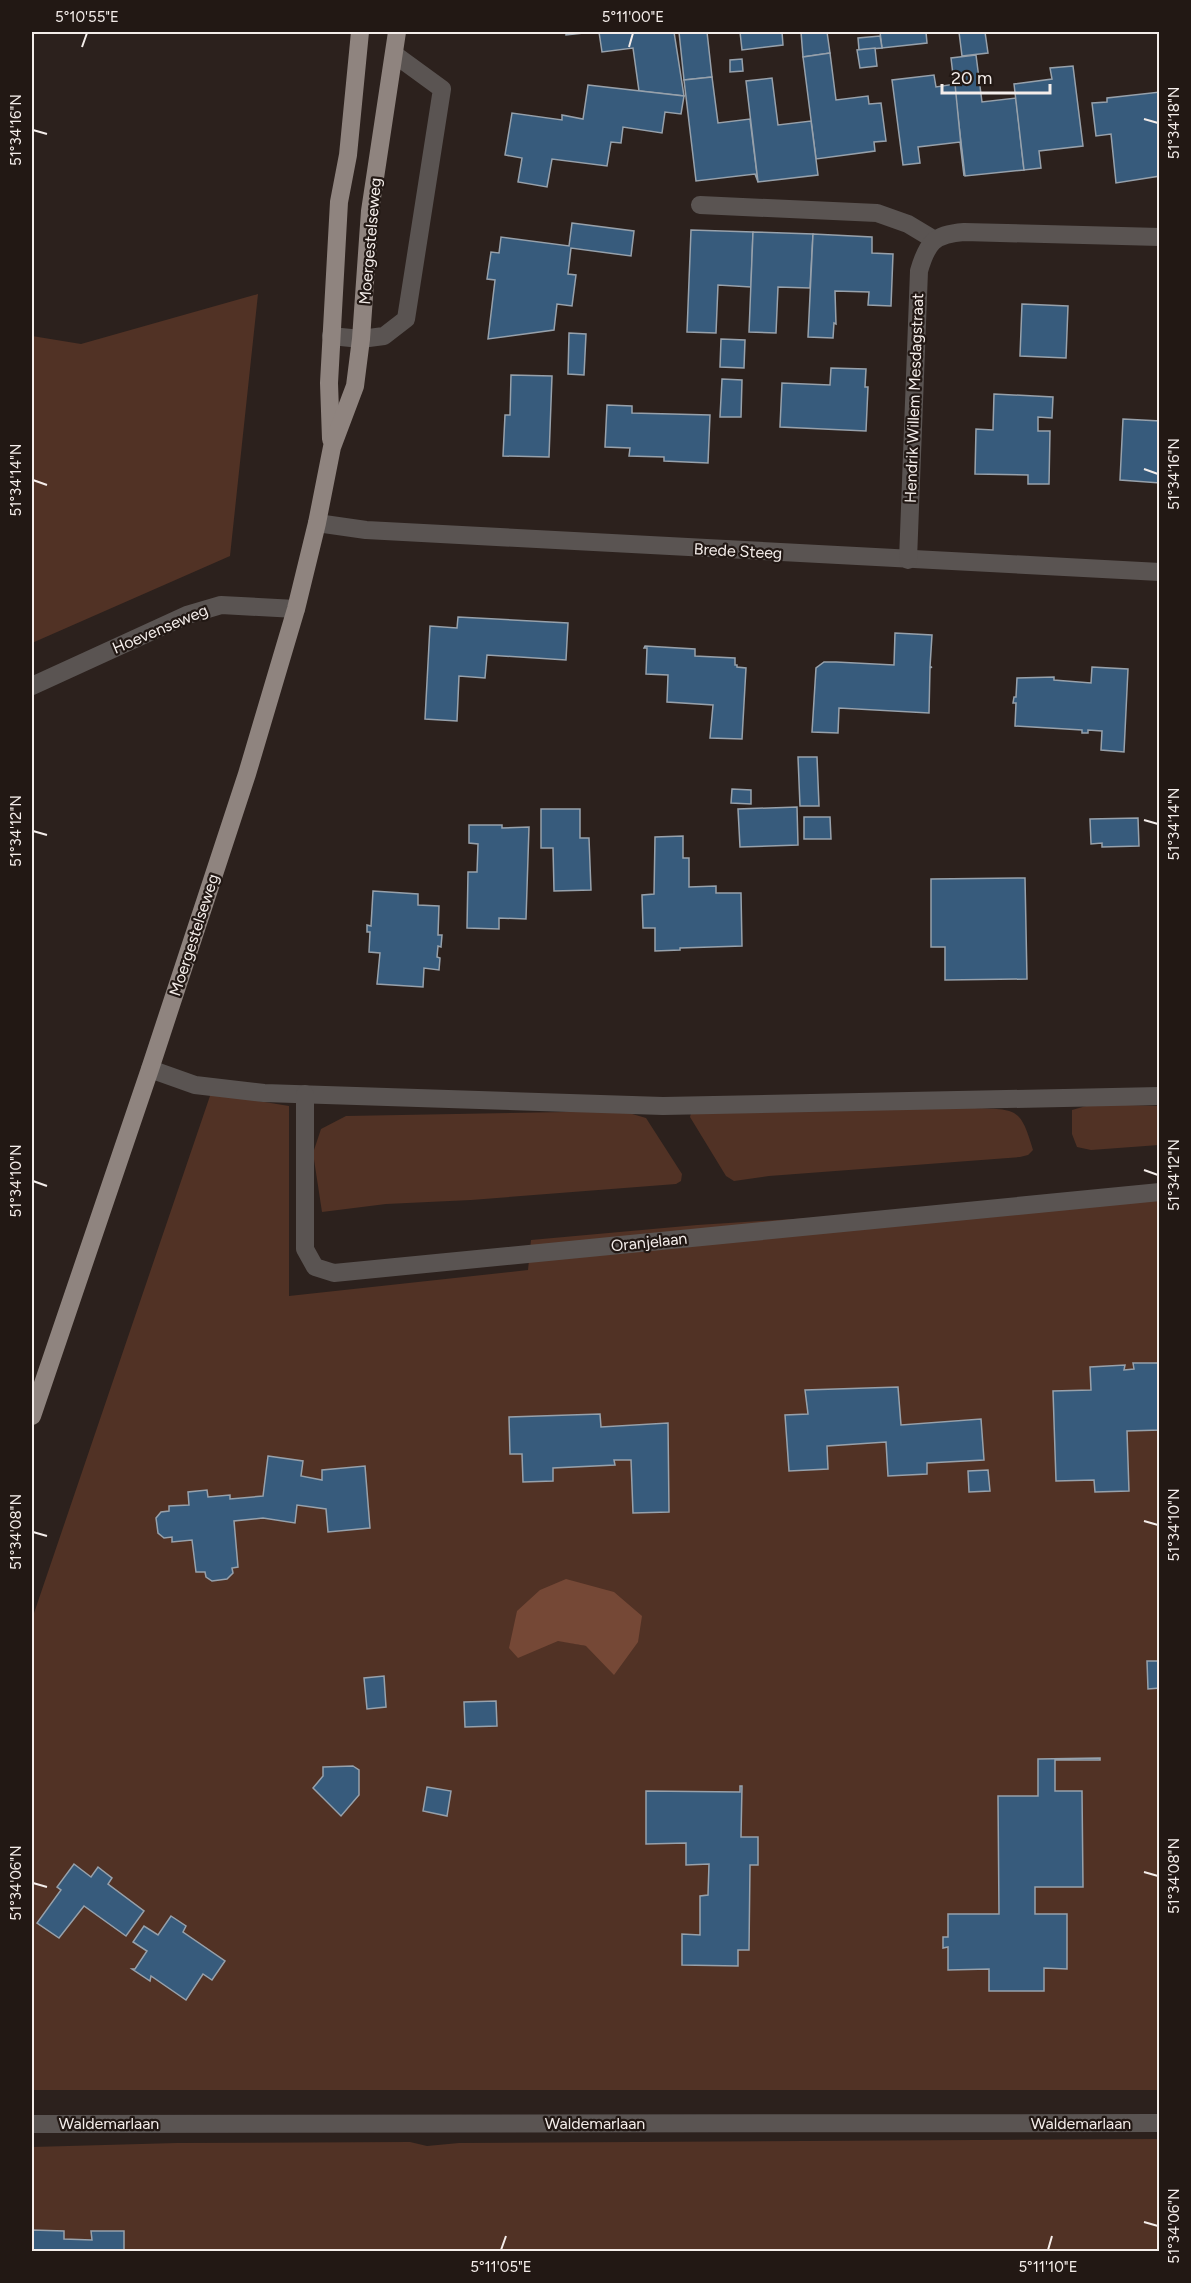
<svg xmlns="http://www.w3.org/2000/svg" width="1191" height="2283" viewBox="0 0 1191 2283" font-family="Figtree,sans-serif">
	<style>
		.green { fill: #513225; fill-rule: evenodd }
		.water { fill: #754836 }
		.building { fill: #375b7c; stroke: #97a1ab; stroke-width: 1.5 }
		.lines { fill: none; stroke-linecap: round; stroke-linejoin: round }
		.minor { stroke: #5a5452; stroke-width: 18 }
		.major { stroke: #8f847f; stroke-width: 18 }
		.ticks { fill: none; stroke: #f4edea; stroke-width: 2 }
		.labels { text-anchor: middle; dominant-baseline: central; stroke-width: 4.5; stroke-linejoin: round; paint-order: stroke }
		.street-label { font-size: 16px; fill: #f4edea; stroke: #221814 }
		.neatline { fill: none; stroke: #f4edea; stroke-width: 2 }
		.ticks-label { font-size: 15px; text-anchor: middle; fill: #f4edea }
	</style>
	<rect width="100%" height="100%" fill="#2c211d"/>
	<g class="green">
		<polygon points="258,294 230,556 32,643 32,336 81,344"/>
		<path d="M211,1093L289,1106V1296L528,1270L531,1240L697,1225L1159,1196V2090H32V1619ZM557,1640L638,1642L586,1646Z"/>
		<polygon points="1093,1104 1159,1106 1159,1145 1091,1150 1077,1147 1072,1134 1072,1110"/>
		<path d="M974,1108C1016,1110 1020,1106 1033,1150L1028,1155L1020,1157L769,1176L734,1181L726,1176L690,1117L691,1113Z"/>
		<polygon points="622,1111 646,1118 682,1174 681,1181 676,1184 471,1200 386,1204 322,1212 313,1153 321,1129 346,1116"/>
		<polygon points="1159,2139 1159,2251 32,2251 32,2147 177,2143 410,2142 427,2146 459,2143"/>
	</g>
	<polygon class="water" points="566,1579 614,1592 642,1616 638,1642 614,1675 586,1646 558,1641 518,1658 509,1648 517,1611 540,1590"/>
	<g class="building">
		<polygon points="566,32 593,32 566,35"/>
		<polygon points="599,32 674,32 684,96 639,91 633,48 602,52"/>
		<polygon points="679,32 707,32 712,77 684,80"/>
		<polygon points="740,32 790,32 782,32 783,45 742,50"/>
		<polygon points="801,32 827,32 830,53 803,57"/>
		<polygon points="880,32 926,32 927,43 882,48"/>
		<polygon points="959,32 985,32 988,53 962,56"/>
		<polygon points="880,36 882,48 859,50 858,38"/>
		<polygon points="875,48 877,66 860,68 857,50"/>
		<polygon points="830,53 836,100 868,96 869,104 881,103 886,141 874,142 875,151 816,159 803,57"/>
		<polygon points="976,55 982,102 1016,98 1024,170 965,176 951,58"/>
		<polygon points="742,59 743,71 730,72 730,60"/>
		<polygon points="1073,66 1083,146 1039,151 1041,168 1024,170 1014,84 1052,79 1050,68"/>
		<polygon points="934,75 936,87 955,84 964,176 960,142 918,147 920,163 903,165 892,80"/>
		<polygon points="712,77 718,123 750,119 758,182 755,174 696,181 684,80"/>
		<polygon points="772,78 778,125 811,121 818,175 758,182 746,81"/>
		<polygon points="588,85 684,96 681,114 665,112 662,133 623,127 621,143 611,142 607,166 552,159 547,187 518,182 522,158 505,155 512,113 562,120 562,115 583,119"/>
		<polygon points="1160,92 1160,176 1116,183 1111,134 1096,136 1092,103 1107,102 1107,98"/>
		<polygon points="572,223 634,231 631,256 571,248 568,274 576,275 572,306 557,304 554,330 488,339 495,280 487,279 491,252 499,253 501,237 569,246"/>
		<polygon points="691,230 753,232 751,287 718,285 716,333 687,332"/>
		<polygon points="753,232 813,234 810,288 778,287 776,333 749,332"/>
		<polygon points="813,234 872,237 872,253 893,254 891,306 868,305 869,292 835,291 836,324 834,323 833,338 808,337"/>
		<polygon points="1022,304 1068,306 1066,358 1020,356"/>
		<polygon points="569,333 586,334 584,375 568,374"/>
		<polygon points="721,339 745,340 744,368 720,367"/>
		<polygon points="831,368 866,369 865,387 868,387 866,431 780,427 782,383 830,385"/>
		<polygon points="511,375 552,376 549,457 503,456 505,415 510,415"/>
		<polygon points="722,379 742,380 741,417 720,417"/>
		<polygon points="994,394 1053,397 1052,418 1038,417 1038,431 1050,431 1049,484 1028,484 1028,475 975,474 976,429 993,430"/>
		<polygon points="607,405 632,406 632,413 710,415 708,463 664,461 664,457 629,456 630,448 605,447"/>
		<polygon points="1123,419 1160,421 1160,483 1120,480"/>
		<polygon points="458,617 568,623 566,660 487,655 485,678 459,676 457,721 425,719 430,626 457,628"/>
		<polygon points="895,633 932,635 930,667 932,667 930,668 929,713 839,708 838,733 812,732 816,668 824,662 836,662 894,665"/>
		<polygon points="645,646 695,649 695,656 735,658 735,665 737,665 737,667 746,668 742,739 710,738 713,705 667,702 668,675 646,674 647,648 644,648"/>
		<polygon points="1092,667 1128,669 1124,752 1101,750 1102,731 1088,730 1088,733 1082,733 1082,730 1015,726 1016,703 1013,703 1014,697 1016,697 1017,678 1054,677 1054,680 1091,683"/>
		<polygon points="798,757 817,757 819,806 800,806"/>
		<polygon points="732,789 751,790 751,804 731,803"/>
		<polygon points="797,807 798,845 740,847 738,809"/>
		<polygon points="541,809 580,809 580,838 589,838 591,890 554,891 553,848 541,848"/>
		<polygon points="804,817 830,817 831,839 804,839"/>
		<polygon points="1138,818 1139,846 1102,847 1102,843 1091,844 1090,819"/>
		<polygon points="469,825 502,825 502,828 529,827 526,919 499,918 499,929 467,928 468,872 477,872 478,844 469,843"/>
		<polygon points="683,836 683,858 689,858 689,887 716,886 716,893 741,893 742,946 680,948 680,950 655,951 655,928 643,928 642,895 654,894 655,837"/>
		<polygon points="1025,878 1027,979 945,980 945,947 931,947 931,879"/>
		<polygon points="373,891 418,894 418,905 439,906 438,935 442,935 441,947 438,946 437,957 440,958 439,970 424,968 423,987 377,984 380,953 369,952 370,932 367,932 367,925 371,926"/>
		<polygon points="1133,1363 1160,1363 1160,1430 1127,1431 1129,1491 1095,1492 1094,1480 1056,1481 1053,1391 1091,1390 1090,1367 1125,1365 1124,1370 1134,1369"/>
		<polygon points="898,1387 901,1425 981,1419 984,1460 927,1463 927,1474 888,1476 886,1442 827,1446 828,1469 789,1471 785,1415 808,1414 805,1390"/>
		<polygon points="600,1414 601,1427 668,1423 669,1512 633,1513 631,1460 614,1460 615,1465 553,1468 553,1481 523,1482 522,1454 510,1454 509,1417"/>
		<polygon points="268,1456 303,1461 301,1476 322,1480 322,1470 365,1466 370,1528 328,1532 326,1509 297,1505 295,1523 263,1518 234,1521 238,1567 232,1568 233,1573 227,1579 212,1581 206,1577 205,1572 196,1572 192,1540 172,1542 172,1537 164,1538 158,1533 156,1518 161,1512 169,1511 169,1506 189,1505 188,1492 207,1490 208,1497 230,1495 230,1499 263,1496"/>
		<polygon points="988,1470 990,1491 969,1492 968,1471"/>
		<polygon points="1147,1661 1160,1661 1160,1688 1148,1689"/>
		<polygon points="384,1676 386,1707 367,1709 364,1678"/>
		<polygon points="496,1701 497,1726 465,1727 464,1702"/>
		<polygon points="1100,1758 1100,1760 1055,1760 1055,1791 1082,1791 1083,1887 1035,1887 1035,1914 1067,1914 1067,1969 1044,1968 1044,1991 989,1991 989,1969 948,1970 948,1947 943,1948 943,1937 948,1937 948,1914 999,1914 998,1796 1038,1796 1038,1759"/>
		<polygon points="353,1766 359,1770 359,1795 341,1816 313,1788 323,1776 323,1767"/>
		<polygon points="740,1786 742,1786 741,1837 758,1837 758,1865 750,1865 749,1950 738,1950 738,1966 682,1965 682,1934 700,1935 700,1896 708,1895 709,1864 686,1865 686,1843 646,1844 646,1791 740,1792"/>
		<polygon points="427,1787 451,1791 447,1816 423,1811"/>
		<polygon points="74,1864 91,1877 98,1867 112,1878 108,1884 144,1911 126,1936 84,1906 59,1938 37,1923 61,1890 57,1887"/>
		<polygon points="171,1916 186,1926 183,1932 225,1961 212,1980 203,1974 186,2000 151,1976 150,1981 132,1969 135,1969 147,1951 133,1942 144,1926 158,1935"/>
		<polygon points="32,2230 64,2231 64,2239 92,2240 91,2231 124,2231 124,2252 32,2252"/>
	</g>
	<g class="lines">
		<g class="minor">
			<polyline points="700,205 877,213 908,224 933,239"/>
			<polyline points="331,336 361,339 384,336 406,319 442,89 394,54"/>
			<polyline points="317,523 366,530 1160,572"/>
			<path d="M908,560L919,271C927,243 934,234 964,232L1160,237"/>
			<polyline points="32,686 187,615 221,605 296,609"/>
			<polyline points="150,1069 195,1085 264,1093 663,1106 1160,1096"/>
			<polyline points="305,1094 305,1249 315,1267 334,1273 1160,1192"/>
			<polyline points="32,2124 1160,2123"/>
		</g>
		<g class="major">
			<polyline points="331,439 329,383 339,202 348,155 360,32"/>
			<polyline points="32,1416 150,1069 247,774 296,609 317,523 332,447 355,386 361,339 370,211 397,32"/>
		</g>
	</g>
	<path class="ticks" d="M82,47L87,33M629,47L633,33M1144,119L1158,123M33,130L47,134M1144,469L1158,474M33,480L47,485M1144,820L1158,824M33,831L47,835M1144,1170L1158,1175M33,1181L47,1186M1144,1521L1158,1525M33,1532L47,1536M1144,1872L1158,1876M33,1883L47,1887M1144,2222L1158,2226M501,2250L506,2236M1048,2250L1052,2236"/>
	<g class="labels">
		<g class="street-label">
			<text transform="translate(370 241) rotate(-85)">Moergestelseweg</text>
			<text transform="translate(914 398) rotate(-88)">Hendrik Willem Mesdagstraat</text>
			<text transform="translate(738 551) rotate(3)">Brede Steeg</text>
			<text transform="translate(160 629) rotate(-23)">Hoevenseweg</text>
			<text transform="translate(194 935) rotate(-72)">Moergestelseweg</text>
			<text transform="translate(649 1242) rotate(-6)">Oranjelaan</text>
			<text x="109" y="2123">Waldemarlaan</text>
			<text x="595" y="2123">Waldemarlaan</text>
			<text x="1081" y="2123">Waldemarlaan</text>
		</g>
	</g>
	<rect width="1191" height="2283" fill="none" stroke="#221814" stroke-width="66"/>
	<path d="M942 84v9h108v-9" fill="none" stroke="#f4edea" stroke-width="3"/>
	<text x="951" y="84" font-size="18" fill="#f4edea" stroke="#221814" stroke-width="4.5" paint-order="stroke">20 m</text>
	<rect x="33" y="33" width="1125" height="2217" class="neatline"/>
	<g class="ticks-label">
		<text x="87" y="22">5°10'55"E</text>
		<text x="633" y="22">5°11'00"E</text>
		<text transform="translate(1174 123) rotate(-90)" y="5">51°34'18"N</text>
		<text transform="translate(16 130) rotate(-90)" y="5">51°34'16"N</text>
		<text transform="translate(1174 474) rotate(-90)" y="5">51°34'16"N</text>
		<text transform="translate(16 480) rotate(-90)" y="5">51°34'14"N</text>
		<text transform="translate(1174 824) rotate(-90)" y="5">51°34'14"N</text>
		<text transform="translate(16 831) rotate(-90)" y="5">51°34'12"N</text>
		<text transform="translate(1174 1175) rotate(-90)" y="5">51°34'12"N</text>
		<text transform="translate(16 1181) rotate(-90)" y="5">51°34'10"N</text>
		<text transform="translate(1174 1525) rotate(-90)" y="5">51°34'10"N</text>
		<text transform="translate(16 1532) rotate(-90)" y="5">51°34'08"N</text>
		<text transform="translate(1174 1876) rotate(-90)" y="5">51°34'08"N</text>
		<text transform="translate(16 1883) rotate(-90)" y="5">51°34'06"N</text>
		<text transform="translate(1174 2226) rotate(-90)" y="5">51°34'06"N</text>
		<text x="501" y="2272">5°11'05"E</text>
		<text x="1048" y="2272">5°11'10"E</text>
	</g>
</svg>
